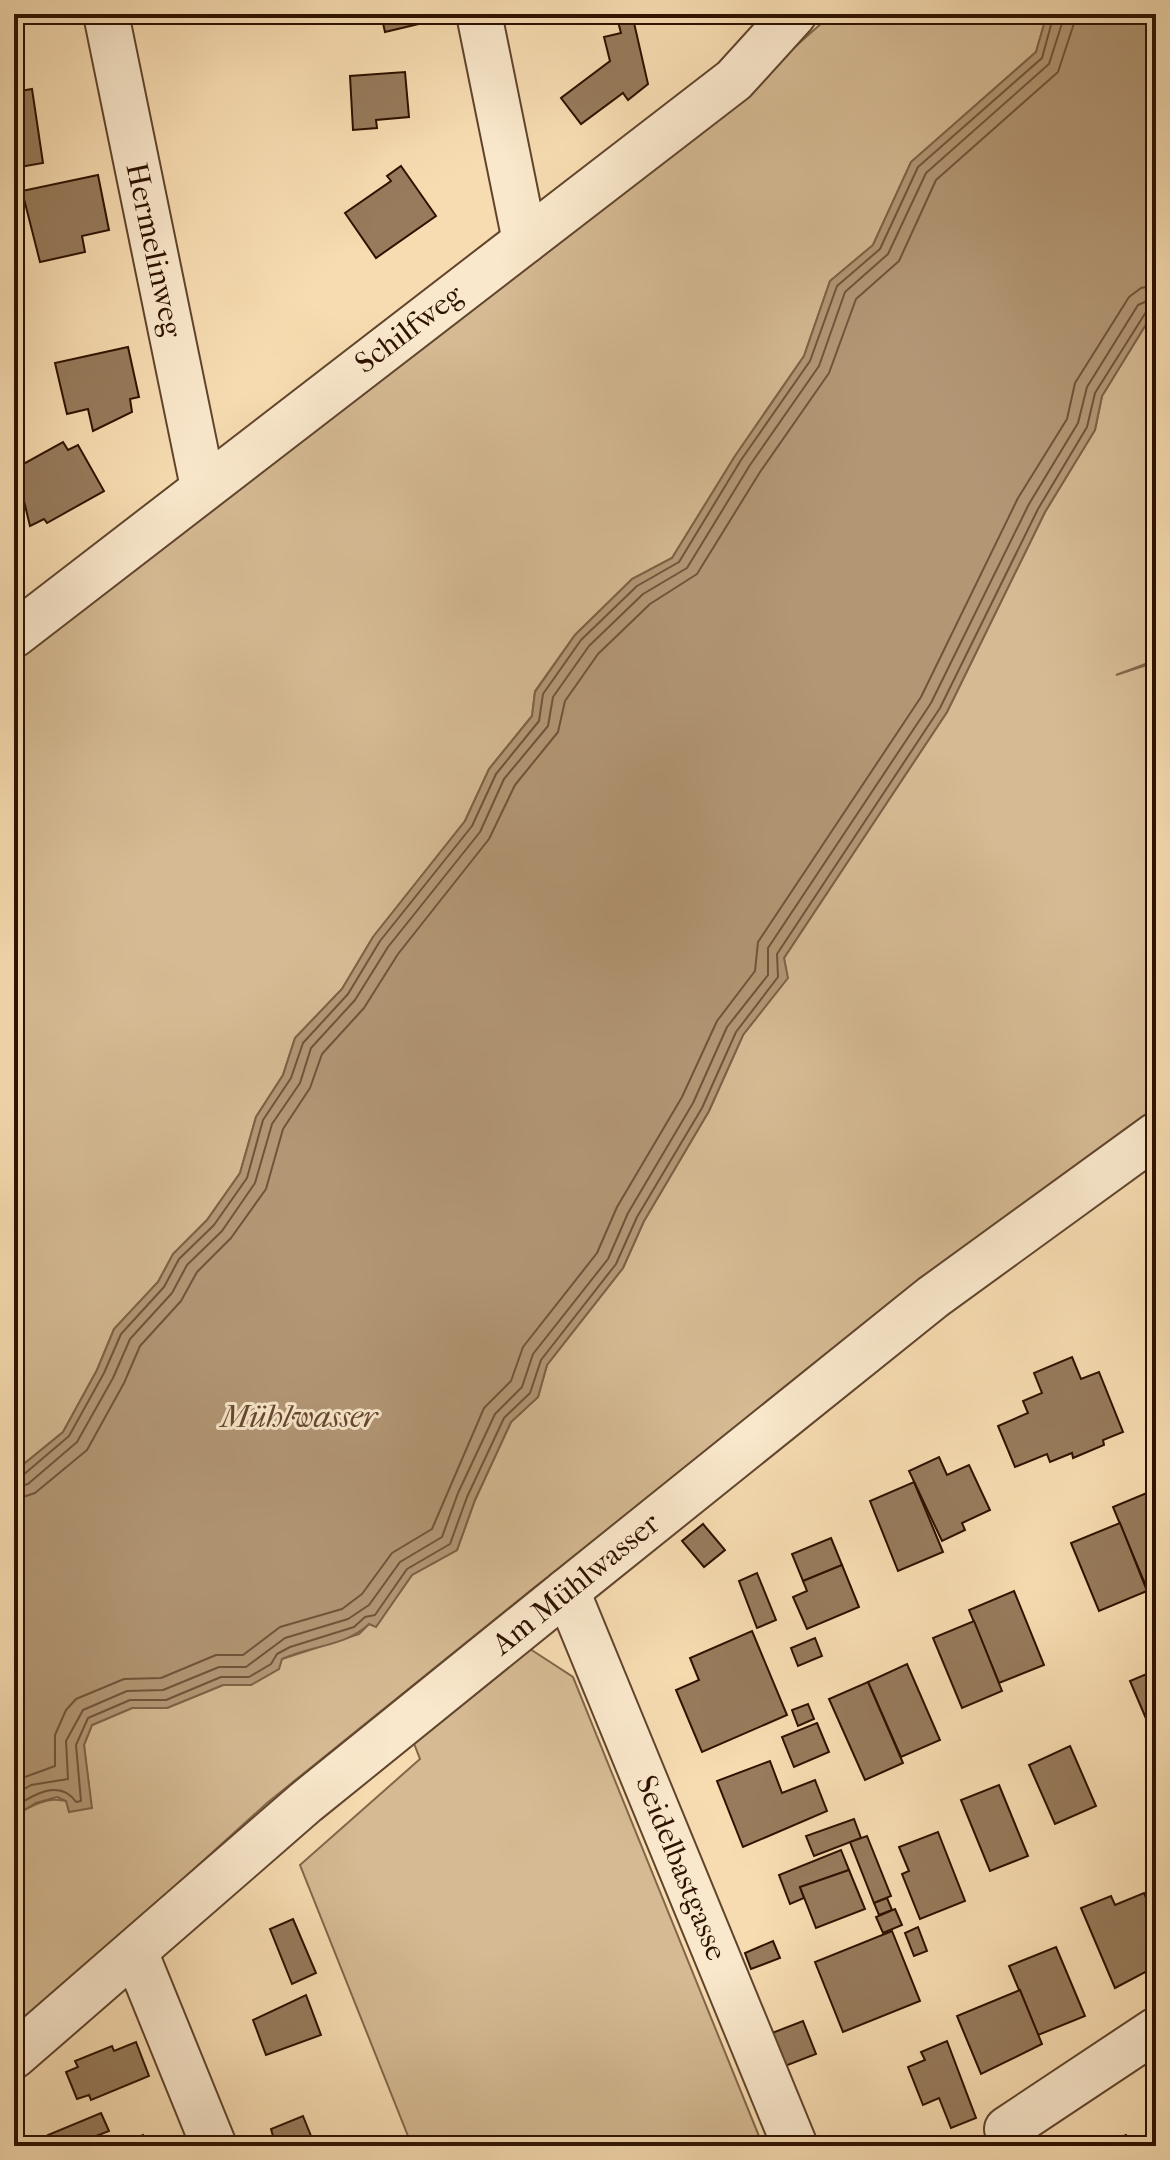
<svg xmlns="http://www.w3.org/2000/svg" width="1170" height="2160" viewBox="0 0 1170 2160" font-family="'IM FELL French Canon',serif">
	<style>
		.green { fill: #d5ba93; stroke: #82664a; stroke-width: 2 }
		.water { fill: #b39775; stroke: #7e6246; stroke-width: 2 }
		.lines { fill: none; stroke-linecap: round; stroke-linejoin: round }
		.shore { stroke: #70543a; stroke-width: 2 }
		.building { fill: #977b5c; stroke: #2e1200; stroke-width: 2 }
		.street-casing { stroke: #60442c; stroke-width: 48 }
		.street { stroke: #fae8cc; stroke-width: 44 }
		.labels { text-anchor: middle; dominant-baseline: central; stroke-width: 6; stroke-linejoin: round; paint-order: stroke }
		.street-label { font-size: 30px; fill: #2e1200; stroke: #fae8cc }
		.water-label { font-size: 32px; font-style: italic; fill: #63472f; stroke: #fae8cc }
	</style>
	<rect width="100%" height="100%" fill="#f7dcb1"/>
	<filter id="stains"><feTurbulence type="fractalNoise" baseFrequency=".0025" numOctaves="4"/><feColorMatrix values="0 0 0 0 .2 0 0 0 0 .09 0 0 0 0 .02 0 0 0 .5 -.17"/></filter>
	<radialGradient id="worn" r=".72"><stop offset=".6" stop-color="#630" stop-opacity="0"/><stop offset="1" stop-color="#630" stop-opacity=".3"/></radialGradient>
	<g class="green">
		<polygon points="832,14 1047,14 1036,52 911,162 873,245 830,281 804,356 735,456 672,558 632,579 575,635 535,691 532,716 489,769 465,821 373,937 342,989 295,1038 283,1075 256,1117 240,1173 207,1220 173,1254 158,1282 114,1329 97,1370 63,1432 14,1472 14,659 700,131"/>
		<path d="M1156,308V660L1116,675L1156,662V1110L535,1587L267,1803L14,2032V1816C47,1796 55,1796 91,1808L84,1745L92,1725L132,1708H167L223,1685H251L282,1659L359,1634L369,1624L376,1626L412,1575L457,1550L475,1500L511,1422L538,1397L547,1365L623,1268L644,1221L709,1111L743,1035L787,978L784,958L947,712L1045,512L1095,430L1102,396Z"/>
		<polygon points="527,1647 573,1677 763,2146 412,2146 300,1865 420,1759 413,1741"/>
	</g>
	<path class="water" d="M1047,14H1156V308L1102,396L1095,430L1045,512L947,712L784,958L788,978L743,1035L709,1111L644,1221L623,1268L547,1365L538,1397L511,1422L475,1500L457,1550L412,1575L376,1627L369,1624C345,1647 311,1645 282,1659L279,1669L251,1685H223L167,1708H132L92,1725L84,1745L92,1808L69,1812L66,1801L57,1797L36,1803L14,1816V1472L63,1432L97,1370L114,1329L158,1282L173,1254L207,1220L240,1173L256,1117L283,1075L295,1038L342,989L373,937L465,821L489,769L532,716L535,692L575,635L632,579L672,558L735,456L804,356L830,281L873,245L911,162L1036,52Z"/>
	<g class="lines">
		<g class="shore">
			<polyline points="14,1478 22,1476 69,1436 104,1373 121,1334 164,1287 179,1259 214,1225 247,1178 263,1120 291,1078 303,1043 348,994 380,941 472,826 496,774 539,721 543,694 581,640 637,586 679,562 741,460 810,361 837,286 880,249 918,167 1042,58 1054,14"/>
			<polyline points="14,1488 28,1484 77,1442 113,1378 130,1339 172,1293 187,1265 222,1231 255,1183 272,1124 300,1083 311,1048 355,1000 388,947 480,832 504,779 548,726 553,697 589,646 643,594 687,568 750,465 819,366 845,292 888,254 926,173 1049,64 1065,14"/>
			<polyline points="14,1500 35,1493 87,1450 124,1383 140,1346 181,1301 197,1272 231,1238 266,1189 283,1129 310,1088 322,1054 364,1008 398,954 489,839 515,785 558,732 565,701 598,654 650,604 697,574 760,472 829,373 856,299 899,261 936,180 1058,72 1077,14"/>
			<polyline points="14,1781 55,1766 55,1735 66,1710 76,1699 124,1679 161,1678 216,1655 243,1655 280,1627 342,1609 362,1594 392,1553 432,1529 484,1408 511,1381 523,1347 597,1253 617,1207 682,1097 717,1021 755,971 758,942 921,697 1018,498 1067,419 1075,383 1129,297 1141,288 1156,285"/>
			<polyline points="14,1795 31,1785 68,1779 66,1741 83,1710 127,1691 163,1690 219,1667 246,1667 285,1638 348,1619 369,1605 400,1562 442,1537 458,1493 495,1414 522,1387 533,1354 608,1259 628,1213 693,1103 727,1027 768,975 768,948 931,703 1029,504 1078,423 1087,387 1138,305 1156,297"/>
			<path d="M14,1807C33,1795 60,1778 76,1802L81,1801L76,1745L88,1718L130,1700H166L221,1677H249L271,1664L277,1654L290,1647L354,1627L365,1617L375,1615L407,1569L450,1544L467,1497L504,1418L530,1393L541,1360L616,1264L637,1217L702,1108L736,1032L778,977L777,954L940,708L1038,509L1087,427L1095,393L1146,312L1156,307"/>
		</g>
	</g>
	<g class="building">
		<polygon points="381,14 421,14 423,23 385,32"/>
		<polygon points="616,14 632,14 648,84 628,100 623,93 581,124 561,98 610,61 604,37 621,33"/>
		<polygon points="405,72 409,117 376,120 377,128 353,130 350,76"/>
		<polygon points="32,89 43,163 14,168 14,92"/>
		<polygon points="401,166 436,216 376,258 345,213 391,181 387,176"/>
		<polygon points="98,175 109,230 82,236 85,252 40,262 22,191"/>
		<polygon points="128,347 139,397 130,399 132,412 93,431 88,409 67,414 55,363"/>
		<polygon points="63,442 68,450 78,445 104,491 47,523 44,519 30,526 16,468"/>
		<polygon points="1072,1357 1081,1379 1099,1372 1123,1432 1103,1440 1104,1445 1073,1458 1072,1453 1050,1462 1047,1454 1015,1467 998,1426 1028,1413 1023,1401 1042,1393 1034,1373"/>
		<polygon points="939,1457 947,1475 969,1465 990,1510 962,1523 965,1530 942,1541 909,1471"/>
		<polygon points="914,1482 943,1552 898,1571 870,1501"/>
		<polygon points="1154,1490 1156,1579 1145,1584 1113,1507"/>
		<polygon points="1120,1523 1147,1591 1099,1611 1071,1543"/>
		<polygon points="703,1524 725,1550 704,1567 682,1541"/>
		<polygon points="831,1538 842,1565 803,1581 792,1554"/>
		<polygon points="842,1565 859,1607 807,1629 793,1597 807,1591 803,1581"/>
		<polygon points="757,1573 776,1620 757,1628 739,1581"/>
		<polygon points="1014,1591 1044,1665 999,1683 969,1610"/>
		<polygon points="974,1621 1002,1691 962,1708 933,1638"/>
		<polygon points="752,1631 787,1715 702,1752 676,1690 699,1680 690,1658"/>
		<polygon points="815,1638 822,1656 798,1666 791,1648"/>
		<polygon points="907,1664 940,1740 901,1757 868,1682"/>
		<polygon points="1156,1670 1156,1742 1130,1681"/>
		<polygon points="868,1682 903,1763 865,1780 829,1699"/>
		<polygon points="808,1704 814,1719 798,1726 792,1710"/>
		<polygon points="817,1723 829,1752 794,1767 782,1737"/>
		<polygon points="1070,1746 1096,1806 1055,1824 1029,1765"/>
		<polygon points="770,1761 782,1793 815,1780 827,1811 743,1847 717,1781"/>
		<polygon points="999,1785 1028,1856 990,1871 961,1800"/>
		<polygon points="854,1819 861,1838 814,1856 806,1836"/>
		<polygon points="938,1832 965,1901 920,1919 902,1874 909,1871 899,1847"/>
		<polygon points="867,1836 891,1896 874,1903 850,1842"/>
		<polygon points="841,1850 849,1870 800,1887 804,1898 790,1904 779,1875"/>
		<polygon points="849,1870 865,1909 816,1928 800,1887"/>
		<polygon points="1144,1893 1156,1923 1155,1967 1115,1988 1081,1908 1111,1896 1115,1905"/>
		<polygon points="887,1898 892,1910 879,1915 874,1903"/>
		<polygon points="895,1909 902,1925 883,1933 876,1917"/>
		<polygon points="293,1919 316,1973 292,1984 270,1929"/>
		<polygon points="918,1927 927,1951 914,1956 905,1933"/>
		<polygon points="892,1931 920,2001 843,2032 815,1962"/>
		<polygon points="773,1941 780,1958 751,1969 745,1953"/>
		<polygon points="1056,1947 1085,2016 1038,2035 1009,1966"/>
		<polygon points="1020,1990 1042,2044 981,2074 957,2016"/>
		<polygon points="306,1995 321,2035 266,2055 253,2020"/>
		<polygon points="803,2021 816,2054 785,2066 772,2033"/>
		<polygon points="947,2041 976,2118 951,2128 939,2098 923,2105 908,2067 925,2060 921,2052"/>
		<polygon points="136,2042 149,2076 91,2100 89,2095 77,2099 66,2072 78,2067 75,2061 112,2046 114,2051"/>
		<polygon points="101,2113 109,2131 71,2146 53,2146 48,2135"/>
		<polygon points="303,2116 315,2146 262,2146 260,2141 273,2136 271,2129"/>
		<polygon points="143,2135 147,2146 117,2146"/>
		<polygon points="1126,2135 1131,2146 1100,2146"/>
	</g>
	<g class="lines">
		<g class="street-casing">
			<g id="street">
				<polyline points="106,14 203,487"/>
				<polyline points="479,14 525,241"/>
				<polyline points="14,635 734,80 794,14"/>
				<polyline points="567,1591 795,2146"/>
				<polyline points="136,1954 214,2146"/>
				<polyline points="14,2056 306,1802 567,1591 933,1297 1156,1135"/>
				<polyline points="1007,2129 1156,2030"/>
			</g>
		</g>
		<use href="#street" class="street"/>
	</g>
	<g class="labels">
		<g class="street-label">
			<text transform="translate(154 250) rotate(78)">Hermelinweg</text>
			<text transform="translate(409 329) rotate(-37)">Schilfweg</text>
			<text transform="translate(576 1584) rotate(-39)">Am Mühlwasser</text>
			<text transform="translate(681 1868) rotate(68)">Seidelbastgasse</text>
		</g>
		<g class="water-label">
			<text x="299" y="1416">Mühlwasser</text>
		</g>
	</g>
	<rect width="1170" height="2160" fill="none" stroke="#f7dcb1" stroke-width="48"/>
	<rect x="16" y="16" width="1138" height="2128" fill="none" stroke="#2e1200" stroke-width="4"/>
	<rect x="24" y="24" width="1122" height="2112" fill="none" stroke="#2e1200" stroke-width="2"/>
	<rect width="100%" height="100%" filter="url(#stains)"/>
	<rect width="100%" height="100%" fill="url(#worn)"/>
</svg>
